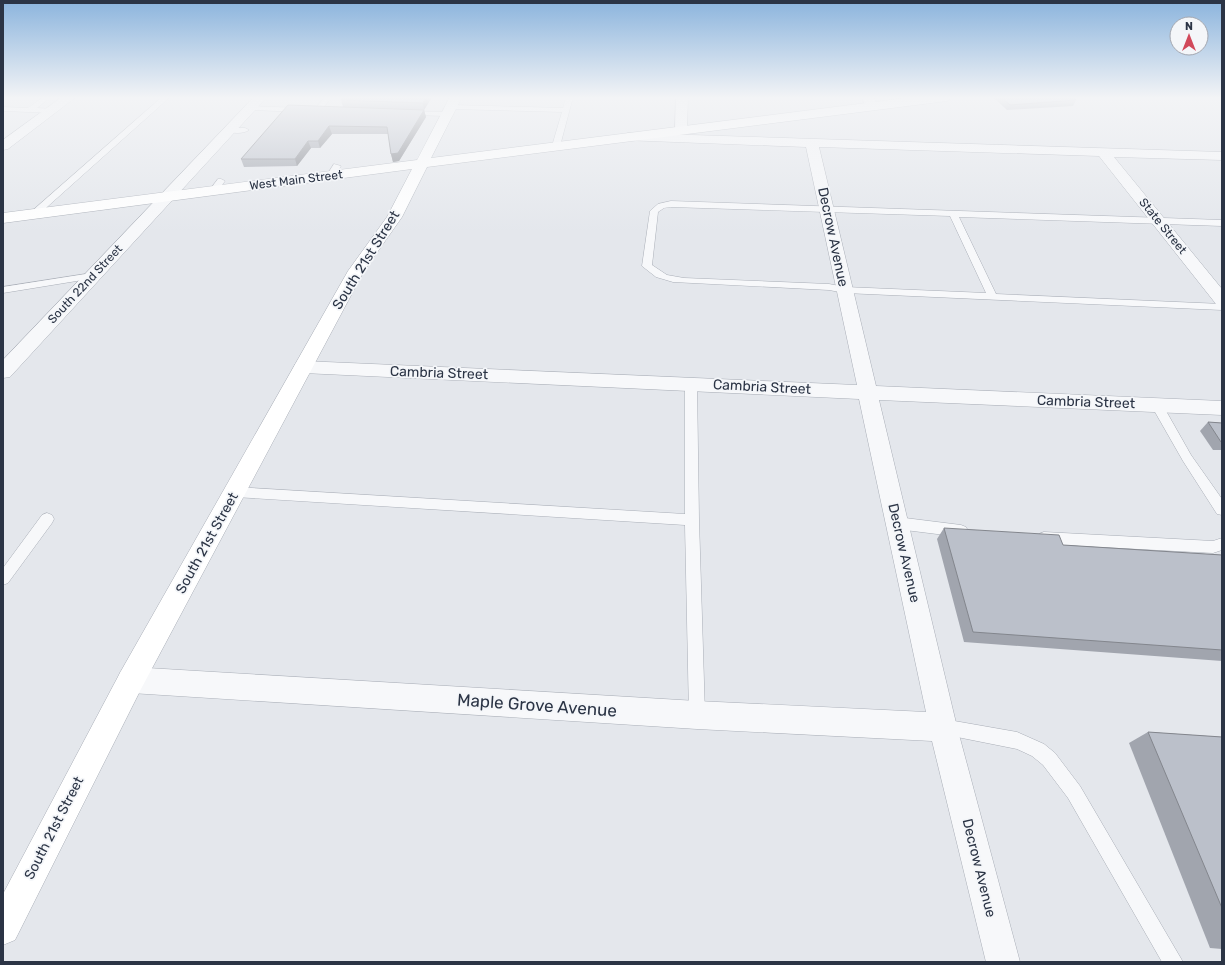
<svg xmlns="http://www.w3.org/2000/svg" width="1225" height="965" viewBox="0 0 1225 965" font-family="Rubik,sans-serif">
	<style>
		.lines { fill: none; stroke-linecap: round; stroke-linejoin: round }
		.service-casing { stroke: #a9aeb7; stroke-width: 1 }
		.minor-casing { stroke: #a9aeb7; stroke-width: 1 }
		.secondary-casing { stroke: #a9aeb7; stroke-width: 1 }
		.service { fill: #f7f8fa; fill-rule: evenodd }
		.minor { fill: #f7f8fa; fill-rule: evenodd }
		.secondary { fill: #fff; fill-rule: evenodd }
		.wall { fill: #a1a5ae }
		.shaded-wall { fill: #83868d }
		.building { fill: #bbc0ca; stroke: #83868d }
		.labels { text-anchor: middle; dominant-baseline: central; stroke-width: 3.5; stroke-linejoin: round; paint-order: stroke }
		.far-street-label { font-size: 12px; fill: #2b3445; stroke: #f4f6f9 }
		.street-label { font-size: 14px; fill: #2b3445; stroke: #f4f6f9 }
		.near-street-label { font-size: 17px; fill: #2b3445; stroke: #f4f6f9 }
	</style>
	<rect width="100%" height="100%" fill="#e4e7ec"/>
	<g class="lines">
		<g class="service-casing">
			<g id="service">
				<polygon points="43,97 51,97 37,108 54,109 54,113 3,111 3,107 28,108"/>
				<polygon points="162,97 170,97 37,216 31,216 31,212"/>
				<polygon points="325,97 332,97 323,108 333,111 329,113 315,112 314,110"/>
				<polygon points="566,97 573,97 560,146 556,148 552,146 562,112 451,109 447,107 451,105 563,108"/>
				<polygon points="248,106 301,108 305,110 301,112 251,110 248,110"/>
				<polygon points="406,111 447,112 451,114 447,116 409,115 405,113"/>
				<path d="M227,128H245L249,130C244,134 231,134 226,130Z"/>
				<polygon points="334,164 341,166 334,177 328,177 327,175"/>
				<polygon points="218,179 221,179 225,181 216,193 210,193 209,191"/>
				<path d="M671,201L1222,220V226L959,217L996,294L1222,304V310L845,293L829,290L673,282L656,277L642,266L650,211L658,204ZM671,207L950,216L986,293L845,287L829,284L684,278L667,275L652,265L658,212L664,208Z"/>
				<polygon points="92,273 95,274 97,276 95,278 3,293 3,287"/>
				<polygon points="691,379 697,383 699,520 705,715 703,721 697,723 691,721 689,715 685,525 235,497 230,496 228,492 230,488 235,487 685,514 685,383"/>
				<polygon points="1157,401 1161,402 1191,455 1222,499 1222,515 1217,514 1183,461 1151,405 1153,402"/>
				<polygon points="47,513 52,515 54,519 52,523 8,583 3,585 3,568 42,515"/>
				<polygon points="897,517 961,525 966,527 968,531 966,535 961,537 897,529 892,527 890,523 892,519"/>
				<polygon points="1044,532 1213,541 1222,538 1222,550 1213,553 1044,544 1039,542 1037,538 1039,534"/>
				<polygon points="943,719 1017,732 1044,744 1055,753 1080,786 1183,962 1162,962 1068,798 1043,765 1032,756 1017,749 937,733 935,727 937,721"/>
			</g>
		</g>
		<g class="minor-casing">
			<g id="minor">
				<polygon points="62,97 76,97 8,149 3,150 3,140"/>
				<polygon points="254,97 267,97 10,377 3,378 3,360"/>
				<polygon points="676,97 688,97 687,130 681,134 675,130"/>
				<polygon points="862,97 874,97 877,107 875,110 867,110"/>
				<polygon points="628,133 1222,152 1222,160 1114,157 1222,289 1222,305 1216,304 1099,156 819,147 876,386 1222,401 1222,415 879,400 957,727 1020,962 986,962 932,741 697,729 131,693 121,689 117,680 121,671 131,667 697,701 926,712 859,399 303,373 296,371 294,367 296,363 303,361 857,385 806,147 623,140 622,137"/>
			</g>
		</g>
		<g class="secondary-casing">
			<polygon id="secondary" points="450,97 462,97 431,158 914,97 953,97 947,101 427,167 402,217 364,271 141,689 15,940 3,945 3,894 121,671 348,271 387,217 412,169 3,223 3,213 417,160"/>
		</g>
		<use href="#service" class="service"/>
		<use href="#minor" class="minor"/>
		<use href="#secondary" class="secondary"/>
	</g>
	<g class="wall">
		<polygon points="343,97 432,97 424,110 426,117 399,161 393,162 391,154 388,134 332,134 320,148 311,148 297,166 244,167 241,159 343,107 341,100"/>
		<polygon points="993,97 1073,97 1076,100 1073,106 1007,110"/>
		<polygon points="1208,422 1222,423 1222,450 1213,450 1200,431"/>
		<polygon points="944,528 1063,545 1222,555 1222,661 964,642 937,539"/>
		<polygon points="1148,732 1222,737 1222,949 1210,948 1129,743"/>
	</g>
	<g class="shaded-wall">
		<polygon points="426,97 432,97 424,110 426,117 399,161 393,162 391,154 424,110 423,103"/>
		<polygon points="329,126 332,134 320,148 318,141"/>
		<polygon points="308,141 311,148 297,166 295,159"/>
	</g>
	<g class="building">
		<polygon points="343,97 426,97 423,103 341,100"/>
		<polygon points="1001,97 1073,97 1076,100 1010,105"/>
		<polygon points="288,105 424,110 398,153 391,154 387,127 329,126 318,141 308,141 295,159 241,159"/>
		<polygon points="1208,422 1222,423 1222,442 1221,442"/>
		<polygon points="944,528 1059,535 1063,545 1222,555 1222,650 973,632"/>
		<polygon points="1148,732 1222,737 1222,908"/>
	</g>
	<linearGradient id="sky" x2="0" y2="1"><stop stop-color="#8bb4dd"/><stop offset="0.42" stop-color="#f3f4f6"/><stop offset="1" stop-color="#f3f4f6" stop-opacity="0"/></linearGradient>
	<rect width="1225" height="233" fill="url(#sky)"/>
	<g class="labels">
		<g class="far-street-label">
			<text transform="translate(296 180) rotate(-7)">West Main Street</text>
			<text transform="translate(1163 226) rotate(51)">State Street</text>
			<text transform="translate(85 284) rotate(-47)">South 22nd Street</text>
		</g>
		<g class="street-label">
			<text transform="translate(833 237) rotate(78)">Decrow Avenue</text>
			<text transform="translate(366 260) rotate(-58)">South 21st Street</text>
			<text transform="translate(439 373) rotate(2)">Cambria Street</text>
			<text transform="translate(762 387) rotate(3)">Cambria Street</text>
			<text transform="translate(1086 402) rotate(2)">Cambria Street</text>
			<text transform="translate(207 543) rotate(-61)">South 21st Street</text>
			<text transform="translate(904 553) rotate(77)">Decrow Avenue</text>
			<text transform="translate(54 828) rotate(-63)">South 21st Street</text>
			<text transform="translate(979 868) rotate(76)">Decrow Avenue</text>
		</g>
		<g class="near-street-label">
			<text transform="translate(537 705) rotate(4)">Maple Grove Avenue</text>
		</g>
	</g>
	<rect width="1225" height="965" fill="none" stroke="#2b3445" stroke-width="8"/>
	<g transform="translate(1189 36)"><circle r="19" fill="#f4f6f9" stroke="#a4a8b1"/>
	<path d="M0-3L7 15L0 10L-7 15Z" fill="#d1495b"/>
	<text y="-6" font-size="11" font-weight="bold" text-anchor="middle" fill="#2b3445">N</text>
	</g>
</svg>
